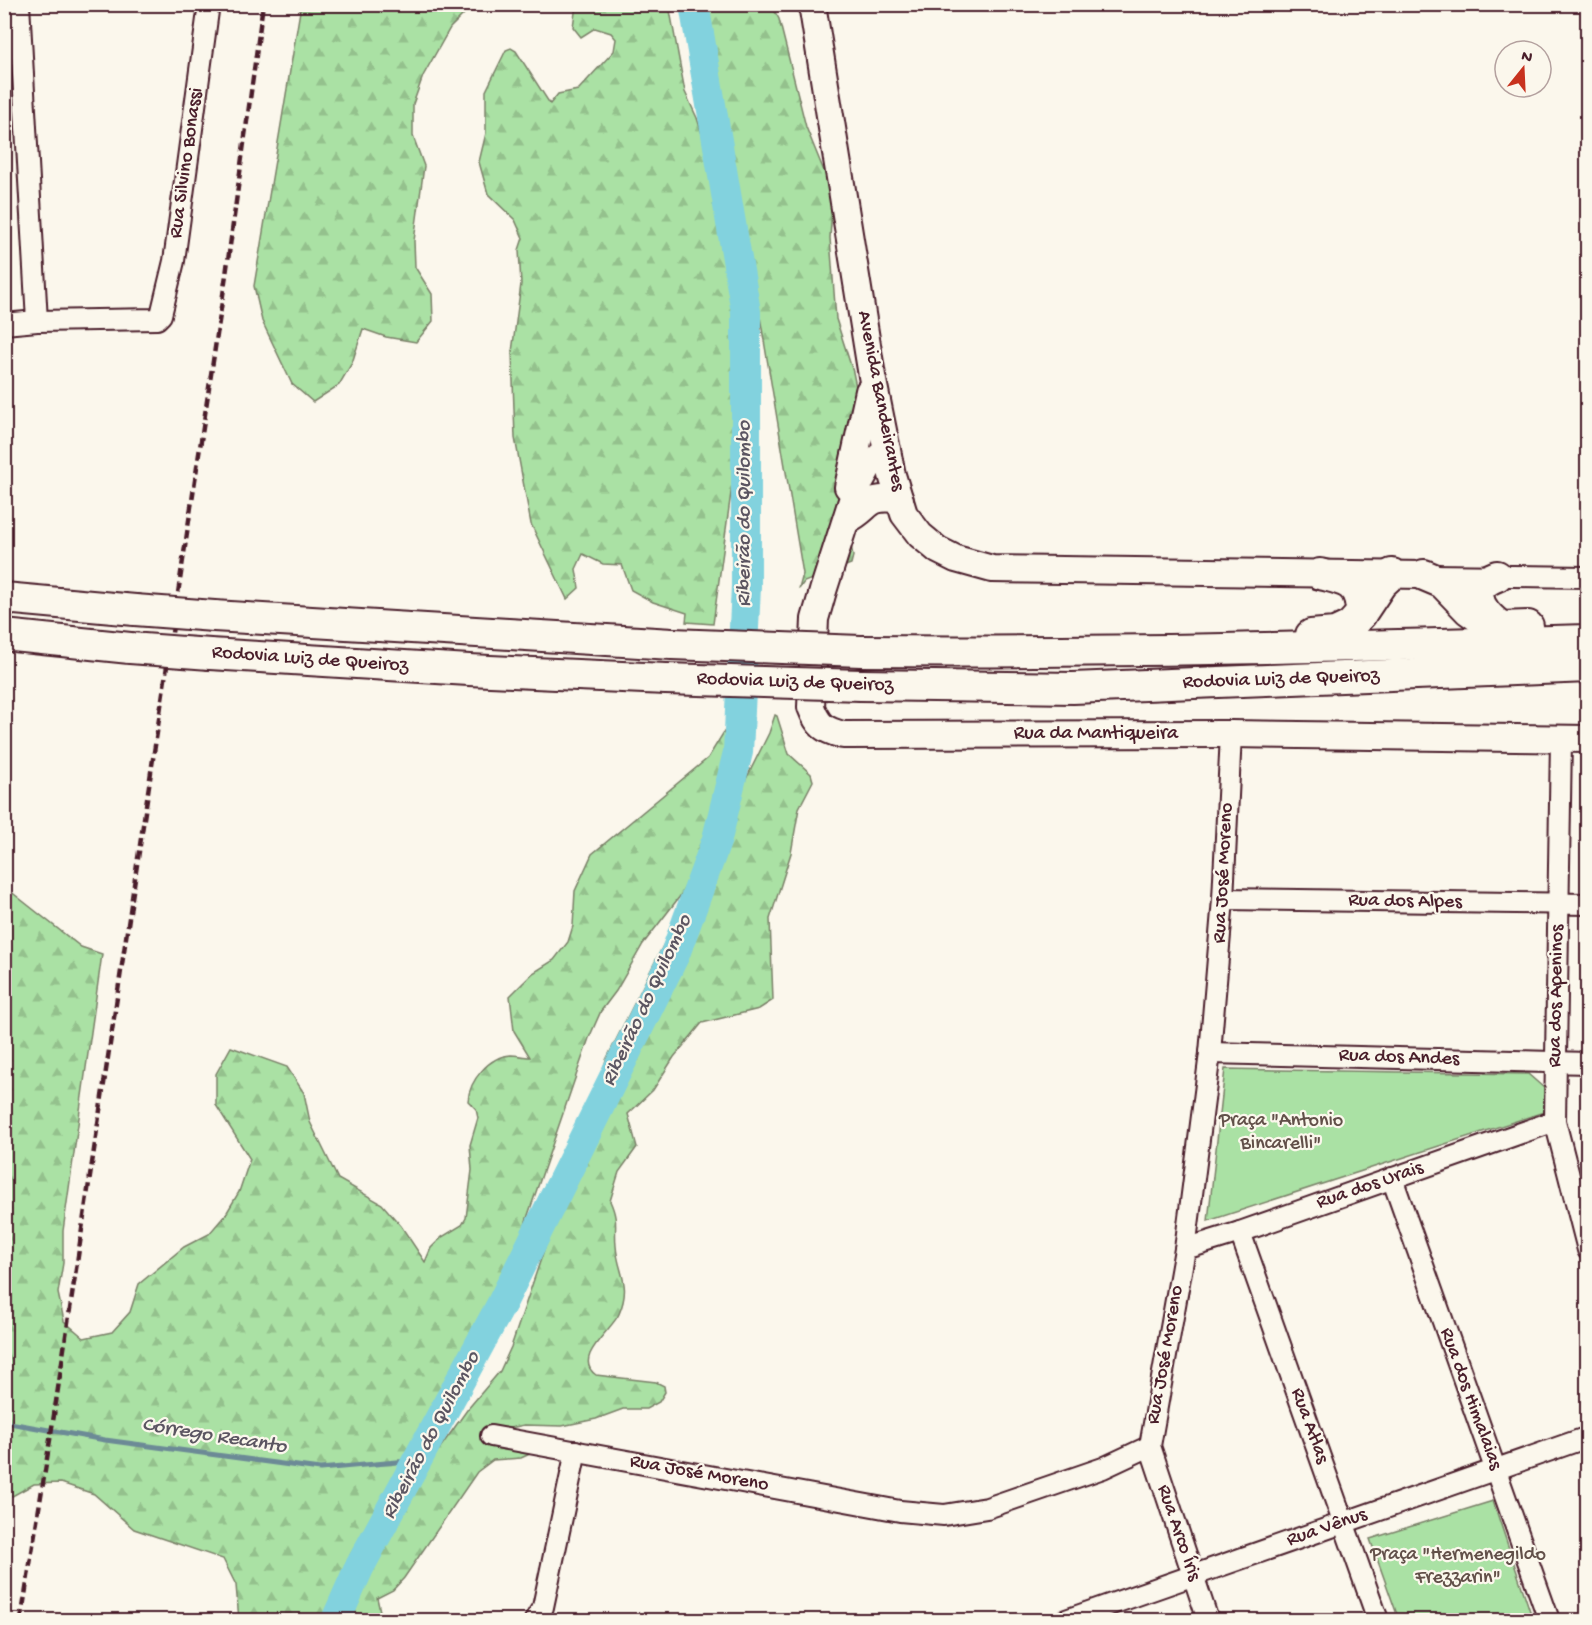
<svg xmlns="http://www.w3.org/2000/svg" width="1592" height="1625" viewBox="0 0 1592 1625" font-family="'Gochi Hand',sans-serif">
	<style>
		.forest { fill: url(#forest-firs); stroke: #7a8068; stroke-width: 1.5 }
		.green { fill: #aae1a4; stroke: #7a8068; stroke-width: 1.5 }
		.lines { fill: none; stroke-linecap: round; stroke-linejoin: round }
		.stream { stroke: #6c8a96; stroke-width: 5 }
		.river { stroke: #82d2de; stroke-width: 30 }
		.minor-casing { stroke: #4a1f2b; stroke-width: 24 }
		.major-casing { stroke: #4a1f2b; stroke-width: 30 }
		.highway-casing { stroke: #4a1f2b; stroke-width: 34 }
		.minor { stroke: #fbf7ec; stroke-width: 20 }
		.major { stroke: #fbf7ec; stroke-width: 26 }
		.highway { stroke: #fbf7ec; stroke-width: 30 }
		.rail { stroke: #4a1f2b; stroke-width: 4.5; stroke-dasharray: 9 4.5; stroke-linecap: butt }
		.highway-bridge-casing { stroke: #4a1f2b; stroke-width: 34; stroke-linecap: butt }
		.highway-bridge { stroke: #fbf7ec; stroke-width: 30 }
		.labels { text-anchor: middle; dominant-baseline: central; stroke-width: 4.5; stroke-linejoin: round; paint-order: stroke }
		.street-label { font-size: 20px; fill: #4a1f2b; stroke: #fbf7ec }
		.park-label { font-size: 20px; fill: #625049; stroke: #fbf7ec }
		.water-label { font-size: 21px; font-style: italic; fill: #5b5561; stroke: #fbf7ec }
	</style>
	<defs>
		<pattern id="forest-firs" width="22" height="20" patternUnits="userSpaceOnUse" patternTransform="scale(1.5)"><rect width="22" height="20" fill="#aae1a4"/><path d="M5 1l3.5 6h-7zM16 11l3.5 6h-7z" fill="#94c18d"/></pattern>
	</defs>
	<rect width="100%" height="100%" fill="#fbf7ec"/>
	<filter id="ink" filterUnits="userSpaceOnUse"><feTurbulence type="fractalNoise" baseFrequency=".0167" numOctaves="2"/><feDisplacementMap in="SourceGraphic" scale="12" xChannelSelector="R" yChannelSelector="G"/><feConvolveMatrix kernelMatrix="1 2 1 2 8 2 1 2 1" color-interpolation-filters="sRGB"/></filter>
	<g filter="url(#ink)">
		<g class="forest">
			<polygon points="301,5 473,5 450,28 423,76 413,104 413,136 424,166 414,241 415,267 432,294 433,321 416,342 386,337 363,329 352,363 339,385 313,402 292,384 262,321 254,286"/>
			<polygon points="576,5 669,5 685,92 697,118 717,182 732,245 755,363 755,394 748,429 734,471 713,624 686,622 687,613 653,602 631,590 622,565 603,564 583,554 576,569 579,588 567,599 531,524 515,438 512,352 521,284 519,250 523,238 515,220 488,194 479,162 486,133 486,91 506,50 511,48 516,51 550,104 558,94 578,90 614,51 616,39 611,33 595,28 581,37 573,27"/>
			<polygon points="708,5 771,5 779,19 806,127 833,193 830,238 836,319 853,372 862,417 845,512 853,556 851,564 804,582 799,589 803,574"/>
			<path d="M775,715L777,716L789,754L811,774L813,781L799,808L791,853L770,919L773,1000L759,1009L702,1023L674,1057L653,1090L628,1114L637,1147L619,1172L610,1201C619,1221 614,1226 616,1246C618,1274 632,1283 619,1314C611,1331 572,1358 596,1375L656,1382L664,1386L665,1392L659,1402L646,1409H623L596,1419L562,1426L524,1425L500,1430L532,1453L521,1458L493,1460L477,1472L404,1578L393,1590L377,1598L382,1620H342L355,1599L402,1500L421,1479L435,1455L467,1410L500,1371L511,1347L546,1244L552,1218L606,1060L769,733Z"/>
			<path d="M737,719V744L731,776L705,853L694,878L643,944L616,991L601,1011L589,1038L526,1221L516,1273L507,1301L320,1620H239L236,1585L223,1559L134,1529L94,1494L61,1483L34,1484L5,1500V887L81,947L102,954L63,1231V1263L58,1293L64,1321L84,1338L112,1332L130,1312L139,1284L184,1247L209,1234L226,1214L239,1192L250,1159L216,1105V1074L231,1047L287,1067L304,1093L310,1122L338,1179L382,1204L401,1226L425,1262L431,1248L442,1237L462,1225L466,1218L472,1170L470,1145L478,1118L476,1109L468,1101C469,1081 489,1056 511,1055C517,1055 524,1057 530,1057L514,1031L510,996L533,973L554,960L568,942L573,926L575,891L592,854L708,758L730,722Z"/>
		</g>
		<g class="green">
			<polygon points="1225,1069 1528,1074 1544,1088 1544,1112 1208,1221"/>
			<polygon points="1493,1501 1533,1620 1399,1620 1370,1539"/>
		</g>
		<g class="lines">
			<polyline class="stream" points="4,1422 105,1440 320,1469 419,1460"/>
			<polyline class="river" points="336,1620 359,1568 502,1303 675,954 717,839 738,752 746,586 746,312 694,4"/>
			<g class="minor-casing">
				<g id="minor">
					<polyline points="19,4 37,321"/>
					<polyline points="4,324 37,321 157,319 161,315 174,261 209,4"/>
					<polyline points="1430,575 1588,577"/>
					<polyline points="1561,739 1555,1121 1588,1250"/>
					<polyline points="1223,899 1588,904"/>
					<polyline points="1210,1053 1588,1063"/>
					<polyline points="1392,1178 1549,1620"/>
					<polyline points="1240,1232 1378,1620"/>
					<polyline points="1185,1249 1240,1232 1555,1121"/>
					<polyline points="491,1436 900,1511 944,1515 987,1508 1103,1468 1150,1446"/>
					<polyline points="535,1620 543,1607 576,1451"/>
					<polyline points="1066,1620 1588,1437"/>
					<polyline points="1208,1620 1150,1446 1185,1249 1210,1053 1223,899 1231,734"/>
				</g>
			</g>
			<g class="major-casing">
				<g id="major">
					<polyline points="812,4 872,376 892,475 904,514 920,535 938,550 956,559 992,569 1424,575"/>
					<path d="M887,450L869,466L855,491L823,591L815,619L811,707C818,726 824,730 843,735L1231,734L1588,739"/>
					<polyline points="848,487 869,391"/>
					<path d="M847,520C872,508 865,494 900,500"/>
				</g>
			</g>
			<g class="highway-casing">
				<g id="highway">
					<path d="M1320,574C1347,580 1361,583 1361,614"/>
					<polyline points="1424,575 1443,583 1469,610 1483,620 1501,627 1528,626"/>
					<polyline points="4,598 135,610"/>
					<polyline points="214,616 672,644"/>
					<path d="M1496,623C1477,607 1468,587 1497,576"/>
					<polyline points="4,635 130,648"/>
					<polyline points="1311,635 1335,633 1350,626 1361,614 1381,584 1392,574"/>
					<path d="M861,651C1104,653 1345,647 1588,640"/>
					<polyline points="210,654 469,670 666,679"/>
					<polyline points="861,685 1073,688 1588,667"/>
				</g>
			</g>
			<use href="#minor" class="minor"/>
			<use href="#major" class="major"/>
			<use href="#highway" class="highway"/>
			<polyline class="rail" points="21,1620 54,1415 226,275 263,4"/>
			<g class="highway-bridge-casing">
				<g id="highway-bridge">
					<polyline points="135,610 214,616"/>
					<polyline points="672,644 861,651"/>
					<polyline points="130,648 210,654"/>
					<polyline points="666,679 861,685"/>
				</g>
			</g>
			<use href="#highway-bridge" class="highway-bridge"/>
		</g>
	</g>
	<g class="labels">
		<g class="street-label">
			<text transform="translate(187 163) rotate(-82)">Rua Silvino Bonassi</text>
			<text transform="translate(880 401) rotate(79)">Avenida Bandeirantes</text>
			<text transform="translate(310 660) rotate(4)">Rodovia Luiz de Queiroz</text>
			<text transform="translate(1281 680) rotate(-2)">Rodovia Luiz de Queiroz</text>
			<text transform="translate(795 683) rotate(2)">Rodovia Luiz de Queiroz</text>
			<text x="1096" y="734">Rua da Mantiqueira</text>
			<text transform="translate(1224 873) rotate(-87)">Rua José Moreno</text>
			<text transform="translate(1405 902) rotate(1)">Rua dos Alpes</text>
			<text transform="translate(1557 996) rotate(-89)">Rua dos Apeninos</text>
			<text transform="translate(1399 1058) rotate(2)">Rua dos Andes</text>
			<text transform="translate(1370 1186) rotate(-19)">Rua dos Urais</text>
			<text transform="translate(1166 1355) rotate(-80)">Rua José Moreno</text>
			<text transform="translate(1470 1399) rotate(70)">Rua dos Himalaias</text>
			<text transform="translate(1309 1426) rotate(70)">Rua Atlas</text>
			<text transform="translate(699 1474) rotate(10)">Rua José Moreno</text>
			<text transform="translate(1327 1528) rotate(-19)">Rua Vênus</text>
			<text transform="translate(1178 1533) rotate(71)">Rua Arco Íris</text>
		</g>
		<g class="park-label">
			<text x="1281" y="1121">Praça "Antonio<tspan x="1281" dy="23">Bincarelli"</tspan></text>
			<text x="1458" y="1555">Praça "Hermenegildo<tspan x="1458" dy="23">Frezzarin"</tspan></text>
		</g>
		<g class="water-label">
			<text transform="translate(745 514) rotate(-90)">Ribeirão do Quilombo</text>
			<text transform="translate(648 1001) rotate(-65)">Ribeirão do Quilombo</text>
			<text transform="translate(432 1436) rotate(-62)">Ribeirão do Quilombo</text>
			<text transform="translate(214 1437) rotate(9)">Córrego Recanto</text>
		</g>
	</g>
	<rect width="1592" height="1625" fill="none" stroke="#fbf7ec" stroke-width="24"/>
	<rect x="12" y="12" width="1568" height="1601" fill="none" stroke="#4a1f2b" stroke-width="2" filter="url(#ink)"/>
	<g transform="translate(1523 69) rotate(18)"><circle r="28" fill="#fbf7ec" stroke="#b4a19f" stroke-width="1.5"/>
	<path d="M0-4.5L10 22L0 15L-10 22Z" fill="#c8321e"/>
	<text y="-9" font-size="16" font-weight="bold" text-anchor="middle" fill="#4a1f2b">N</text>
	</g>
</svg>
